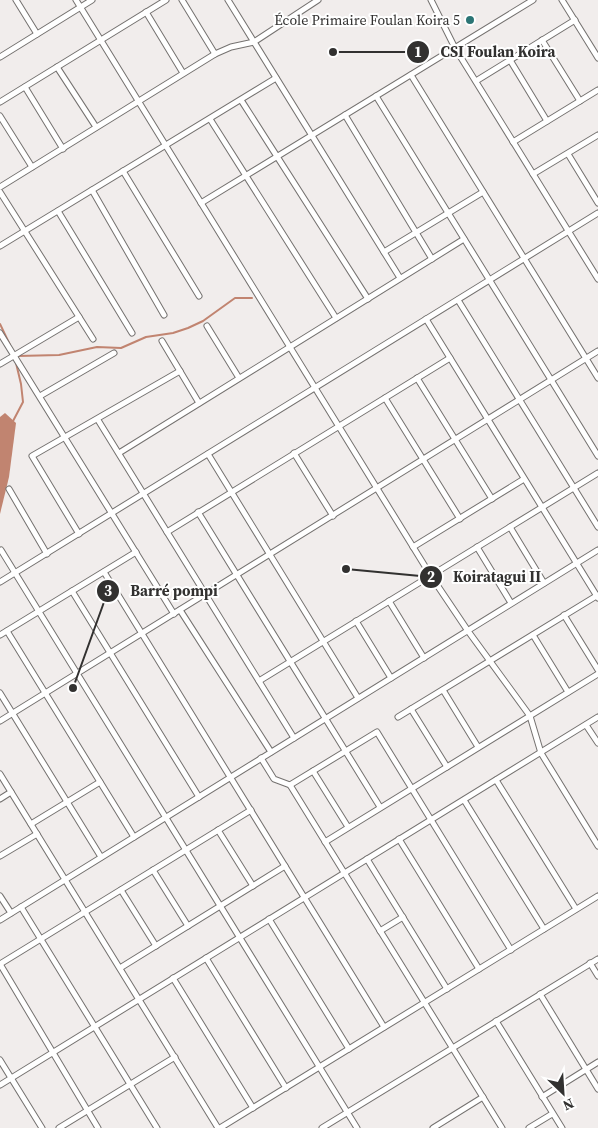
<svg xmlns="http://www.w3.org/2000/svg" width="598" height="1128" viewBox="0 0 598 1128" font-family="'Source Serif 4',serif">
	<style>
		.water { fill: #c18470 }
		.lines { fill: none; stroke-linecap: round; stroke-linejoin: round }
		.stream { stroke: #c18470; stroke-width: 2 }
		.street-casing { stroke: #757270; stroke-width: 7 }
		.street { stroke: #fff; stroke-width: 5 }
		.poi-dot { fill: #2b7575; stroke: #fff; stroke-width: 2 }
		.labels { text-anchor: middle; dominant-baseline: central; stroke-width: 4; stroke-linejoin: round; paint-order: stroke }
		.poi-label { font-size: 14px; fill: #323130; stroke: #fff; text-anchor: end }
		.leader { fill: none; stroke: #323130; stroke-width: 2 }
		.callout-dot { fill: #323130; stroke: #fff; stroke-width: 2 }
		.mark-label { font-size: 15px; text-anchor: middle; font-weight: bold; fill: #fff }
		.callout-label { font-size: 15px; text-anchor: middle; font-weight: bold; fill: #323130; stroke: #fff; stroke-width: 4; stroke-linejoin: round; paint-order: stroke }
	</style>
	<rect width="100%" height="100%" fill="#f1edec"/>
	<polygon class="water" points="5,413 16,423 9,477 0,514 0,417"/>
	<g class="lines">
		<g class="stream">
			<polyline points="0,324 10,345"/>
			<polyline points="18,356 59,355 97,347 121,348 146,337 173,333 188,328 203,321 235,298 252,298"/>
			<polyline points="12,423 23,402 21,384 16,363"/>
		</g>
		<g class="street-casing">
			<g id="street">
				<polyline points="16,0 37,34"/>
				<polyline points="76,0 431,576 468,631 530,716 541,753 598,846"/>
				<polyline points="182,0 215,54"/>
				<polyline points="228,0 400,278"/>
				<polyline points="431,0 455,48 598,279"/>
				<polyline points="562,0 598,58"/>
				<polyline points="146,12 183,73"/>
				<polyline points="542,40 580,101"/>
				<polyline points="0,57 92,0"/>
				<polyline points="510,60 547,121"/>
				<polyline points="57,67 96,127"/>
				<polyline points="411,75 598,378"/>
				<polyline points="476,81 575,20"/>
				<polyline points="25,87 63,149"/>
				<polyline points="376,96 598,456"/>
				<polyline points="241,100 368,299"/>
				<polyline points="0,102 166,0"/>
				<polyline points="345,115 432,259"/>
				<polyline points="0,116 32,167"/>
				<polyline points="210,119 336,318"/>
				<polyline points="513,142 598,90"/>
				<polyline points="568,154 598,203"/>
				<polyline points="123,171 199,296"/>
				<polyline points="533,174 598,135"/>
				<polyline points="0,187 215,54 231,47 254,42 318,0"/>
				<polyline points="92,190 164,315"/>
				<polyline points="0,192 93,339"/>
				<polyline points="201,203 533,0"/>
				<polyline points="58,211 132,333"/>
				<polyline points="0,246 276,78"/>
				<polyline points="384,252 483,192"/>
				<polyline points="458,300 598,527"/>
				<polyline points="426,319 598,598"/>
				<polyline points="207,326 239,378"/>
				<polyline points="0,333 174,614"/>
				<polyline points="162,341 199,403"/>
				<polyline points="0,364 79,317"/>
				<polyline points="417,378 492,499"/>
				<polyline points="40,396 114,353"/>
				<polyline points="385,398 460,519"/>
				<polyline points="98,420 294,738"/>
				<polyline points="119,453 464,239"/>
				<polyline points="294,453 333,516"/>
				<polyline points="208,454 358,698"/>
				<polyline points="9,489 47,554"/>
				<polyline points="198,512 380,807"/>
				<polyline points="510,527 544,583"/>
				<polyline points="167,532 450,358"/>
				<polyline points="79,534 32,456 180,371"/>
				<polyline points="413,547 524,479"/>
				<polyline points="477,547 511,603"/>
				<polyline points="1,550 357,1128"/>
				<polyline points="104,572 384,1027"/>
				<polyline points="0,582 598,213"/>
				<polyline points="72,591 199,797"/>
				<polyline points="389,601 424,658"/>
				<polyline points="180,610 271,752"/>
				<polyline points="564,615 598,670"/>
				<polyline points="356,621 391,678"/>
				<polyline points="7,631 134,837"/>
				<polyline points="0,635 136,552"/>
				<polyline points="533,635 568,692"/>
				<polyline points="259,681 598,473"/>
				<polyline points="443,690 478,747"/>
				<polyline points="0,693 101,857"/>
				<polyline points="411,709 447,767"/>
				<polyline points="398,717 598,595"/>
				<polyline points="0,721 598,351"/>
				<polyline points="586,725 598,743"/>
				<polyline points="261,758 274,779 290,785 502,1128"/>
				<polyline points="313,771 348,827"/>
				<polyline points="0,774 218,1128"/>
				<polyline points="496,780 576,909"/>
				<polyline points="290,785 377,732 511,950"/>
				<polyline points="0,799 11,792"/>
				<polyline points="464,800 544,929"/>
				<polyline points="31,824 100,782"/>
				<polyline points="218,830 253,886"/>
				<polyline points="399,839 479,969"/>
				<polyline points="325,842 598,674"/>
				<polyline points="0,856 37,834"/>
				<polyline points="367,859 447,989"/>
				<polyline points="153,870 188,926"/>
				<polyline points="121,890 156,946"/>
				<polyline points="0,896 11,913"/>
				<polyline points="21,907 157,1128"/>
				<polyline points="269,919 349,1049"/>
				<polyline points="0,920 598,550"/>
				<polyline points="380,931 403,917"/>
				<polyline points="206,958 286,1088"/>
				<polyline points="590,963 598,976"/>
				<polyline points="0,964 251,810"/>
				<polyline points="0,964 98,1128"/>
				<polyline points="120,968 285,866"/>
				<polyline points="173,978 253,1108"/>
				<polyline points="540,994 598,1089"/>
				<polyline points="496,1021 562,1128"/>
				<polyline points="0,1060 42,1128"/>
				<polyline points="0,1085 598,717"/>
				<polyline points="542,1097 598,1062"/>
				<polyline points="59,1128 175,1057"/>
				<polyline points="220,1128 598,896"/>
				<polyline points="322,1128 598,959"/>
				<polyline points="433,1128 483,1097"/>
				<polyline points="529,1128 552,1114"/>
			</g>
		</g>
		<use href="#street" class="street"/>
	</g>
	<circle class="poi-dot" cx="470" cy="20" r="5"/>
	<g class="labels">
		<g class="poi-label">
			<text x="460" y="20">École Primaire Foulan Koira 5</text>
		</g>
	</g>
	<path class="leader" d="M333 52L418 52M346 569L431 577M73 688L108 591"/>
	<g class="callout-dot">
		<circle cx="333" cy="52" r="5"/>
		<circle cx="346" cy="569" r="5"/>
		<circle cx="73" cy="688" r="5"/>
		<circle cx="418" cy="52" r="12"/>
		<circle cx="431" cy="577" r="12"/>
		<circle cx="108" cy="591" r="12"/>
	</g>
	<g class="mark-label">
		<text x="418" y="57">1</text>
		<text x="431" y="582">2</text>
		<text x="108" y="596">3</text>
	</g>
	<g class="callout-label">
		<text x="498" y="57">CSI Foulan Koira</text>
		<text x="497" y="582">Koiratagui II</text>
		<text x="174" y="596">Barré pompi</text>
	</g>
	<g transform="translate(563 1093) rotate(155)" stroke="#ffffff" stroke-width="4" paint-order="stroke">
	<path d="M0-4L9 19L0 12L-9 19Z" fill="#323130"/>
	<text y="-8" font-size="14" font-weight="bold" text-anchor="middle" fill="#323130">N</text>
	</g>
</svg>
